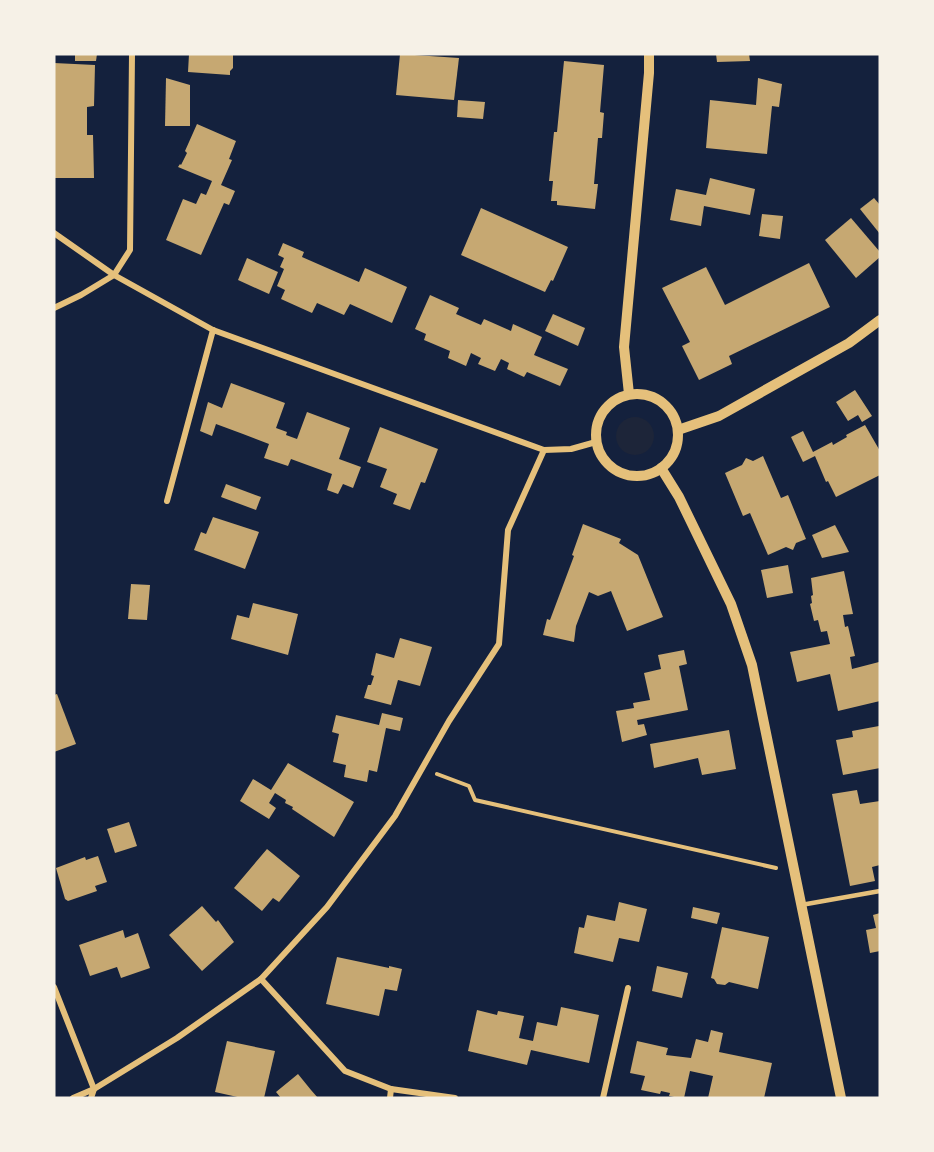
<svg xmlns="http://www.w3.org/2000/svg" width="934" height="1152" viewBox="0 0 934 1152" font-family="Raleway,sans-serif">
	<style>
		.green { fill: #1d2539 }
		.building { fill: #c6a872 }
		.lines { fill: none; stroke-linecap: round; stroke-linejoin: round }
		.path { stroke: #e5c07b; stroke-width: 4 }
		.service { stroke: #e5c07b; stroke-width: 4.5 }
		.minor { stroke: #e5c07b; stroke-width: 6 }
		.tertiary { stroke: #e5c07b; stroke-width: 10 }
	</style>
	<rect width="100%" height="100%" fill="#14213d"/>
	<circle class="green" cx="635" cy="436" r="19"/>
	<g class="building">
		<polygon points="75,54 97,54 96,61 75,61"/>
		<polygon points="189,54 233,54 233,68 230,71 230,75 188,72"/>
		<polygon points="400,54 459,58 454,100 396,95"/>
		<polygon points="716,54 749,54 750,61 717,62"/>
		<polygon points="564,61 604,65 600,112 604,113 602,138 598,138 594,184 598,184 595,209 557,205 557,201 551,201 553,181 549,181 554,132 557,132"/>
		<polygon points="54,63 95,65 94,106 87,107 87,135 93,135 94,178 54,178"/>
		<polygon points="166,78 190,85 190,126 165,126"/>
		<polygon points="758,78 782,84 779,107 772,106 767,154 706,148 710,100 756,105"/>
		<polygon points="458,100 485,102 483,119 457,117"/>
		<polygon points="197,124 236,141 229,159 232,160 221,185 235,191 229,205 224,203 201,255 166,240 183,199 196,204 201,193 206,195 212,181 178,167 180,164 181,165 187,153 185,151"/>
		<polygon points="710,178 755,189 750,215 704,206 701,226 670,220 676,189 706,195"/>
		<polygon points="874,198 880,205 880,234 860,209"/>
		<polygon points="481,208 568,247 553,281 551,280 545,292 461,255"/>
		<polygon points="762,214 783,216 780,239 759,236"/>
		<polygon points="851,218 880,252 880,257 856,278 825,240"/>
		<polygon points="283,243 304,252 302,257 359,282 365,268 407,287 392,323 350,304 344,315 317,303 312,313 281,299 285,290 277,286 284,269 280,267 284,258 278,255"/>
		<polygon points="247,258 278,272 269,294 238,280"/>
		<polygon points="809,263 830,307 729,356 732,364 699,380 682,346 690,342 662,288 706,267 725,305"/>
		<polygon points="430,295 459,308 456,314 481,325 484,319 511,331 513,324 542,337 534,355 568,369 560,386 527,372 524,377 507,369 509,363 501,359 495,371 478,364 481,358 471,353 466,366 448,358 450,351 424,340 426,334 415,329"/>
		<polygon points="553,314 585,328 578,346 545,331"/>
		<polygon points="231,383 285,403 276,428 287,432 286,435 297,439 307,412 350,428 339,459 361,467 353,488 343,484 338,494 327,490 332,474 291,459 288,466 264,458 269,444 243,434 216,424 212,436 200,431 208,402 222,408"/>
		<polygon points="855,390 872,416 862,422 858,415 848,421 836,402"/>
		<polygon points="865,425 880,451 880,475 836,497 828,481 826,482 815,456 803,462 791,437 803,431 813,452 832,442 833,445 847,437 846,435"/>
		<polygon points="380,427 438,449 425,483 421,482 410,510 393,504 397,494 380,487 387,469 367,462"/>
		<polygon points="763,456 781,498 788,495 806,539 796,543 793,550 786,547 768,555 750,513 743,516 725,473 742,465 746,458 753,461"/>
		<polygon points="226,484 261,497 256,510 221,497"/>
		<polygon points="213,517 259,532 245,569 194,550 201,532 206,534"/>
		<polygon points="583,524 621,539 619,543 638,555 663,617 627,631 611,591 598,596 589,592 576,626 574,642 543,635 547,619 550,620 574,556 572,555"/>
		<polygon points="835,525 849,552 822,558 812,535"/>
		<polygon points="788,565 793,593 767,598 761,570"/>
		<polygon points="844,571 853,614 843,615 845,627 848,626 855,656 850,657 852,669 879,662 880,701 838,711 830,674 797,682 790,652 830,644 827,631 821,632 818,620 814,621 810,604 812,603 811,596 813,595 811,578"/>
		<polygon points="131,584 150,585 147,620 128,619"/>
		<polygon points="253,603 298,614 288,655 231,639 237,615 249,618"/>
		<polygon points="400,638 432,647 420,686 398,680 391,705 364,698 368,685 371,685 374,676 371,675 376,653 394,658"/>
		<polygon points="684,650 687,664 679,666 688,710 637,720 638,725 644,724 647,735 622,742 616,711 634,708 633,703 650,700 644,673 661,669 658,655"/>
		<polygon points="57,694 76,744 54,752 54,695"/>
		<polygon points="382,713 403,718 400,731 386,728 377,772 369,770 367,782 344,777 346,765 333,762 339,734 332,732 336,715 379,725"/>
		<polygon points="879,726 880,768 843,775 836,740 853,737 852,731"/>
		<polygon points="729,730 736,769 702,775 698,758 654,768 650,744"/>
		<polygon points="288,763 354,802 334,837 292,809 293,807 285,803 286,800 275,793 269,803 276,808 269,819 240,801 253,779 271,790"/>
		<polygon points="857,790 860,804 880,801 880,865 872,867 875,881 850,886 832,794"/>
		<polygon points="129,822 137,846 115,853 107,829"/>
		<polygon points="267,849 300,876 279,902 273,898 262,911 234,888"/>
		<polygon points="98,856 107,882 95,886 97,891 68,901 65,899 56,868 85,857 86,860"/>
		<polygon points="619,902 647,909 639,942 619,938 613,962 574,953 579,927 584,928 587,915 615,921"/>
		<polygon points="202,906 216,922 218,920 234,942 202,971 169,935"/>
		<polygon points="693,907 720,913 717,924 691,918"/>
		<polygon points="880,913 880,951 870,953 866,930 876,928 873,915"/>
		<polygon points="722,927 769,937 758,989 729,982 725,985 717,984 714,979 711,978"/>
		<polygon points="123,930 125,938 138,933 150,968 121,978 117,967 90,976 79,945"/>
		<polygon points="337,957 389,968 389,966 402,969 397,991 385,989 379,1016 326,1004"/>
		<polygon points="657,966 688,973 682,998 652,991"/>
		<polygon points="561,1007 599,1015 589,1063 531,1050 527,1065 468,1051 477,1010 497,1015 498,1011 524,1016 519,1038 533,1041 537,1022 557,1026"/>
		<polygon points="711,1030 723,1033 719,1052 772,1063 764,1098 708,1098 713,1076 690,1071 684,1098 679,1098 669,1096 670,1093 661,1091 660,1094 641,1090 645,1076 630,1073 637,1041 668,1048 666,1055 691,1058 696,1039 708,1042"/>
		<polygon points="227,1041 275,1051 264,1098 242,1098 215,1092"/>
		<polygon points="298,1074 311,1090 318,1098 281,1098 276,1092"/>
	</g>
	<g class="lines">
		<polyline class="path" points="437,774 469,786 475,800 776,868"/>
		<polyline class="service" points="801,905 880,891"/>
		<g class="minor">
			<polyline points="54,233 114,275 213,330 544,450 571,449 596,442"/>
			<polyline points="54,308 81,295 114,275 130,250 132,54"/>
			<polyline points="167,501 213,330"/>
			<polyline points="261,979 345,1071 391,1089 455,1098"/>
			<polyline points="54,987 94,1089 91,1098"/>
			<polyline points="73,1098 94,1089 177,1038 261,979 327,907 395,816 449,721 499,644 508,530 544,450"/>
			<polyline points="390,1098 391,1089"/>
			<polyline points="603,1098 628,988"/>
		</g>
		<g class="tertiary">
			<polyline points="629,394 624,347 649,73 649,54"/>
			<circle cx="637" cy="435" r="41"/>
			<polyline points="678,430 719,416 849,343 880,320"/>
			<polyline points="661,468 679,497 731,604 752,665 841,1098"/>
		</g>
	</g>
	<rect width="934" height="1152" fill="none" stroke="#f6f1e7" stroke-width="111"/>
</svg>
